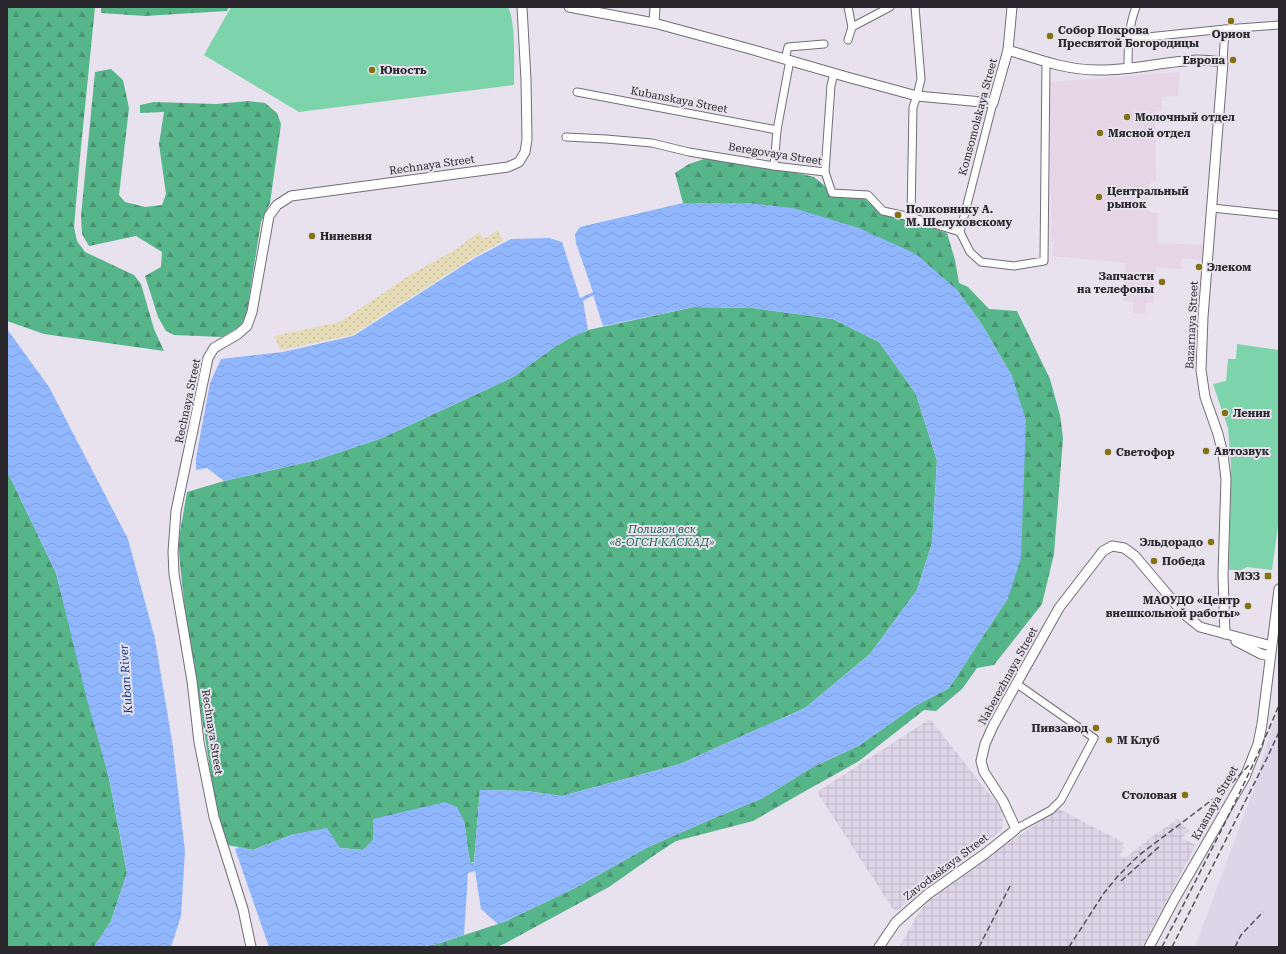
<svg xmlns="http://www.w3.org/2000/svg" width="1286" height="954" viewBox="0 0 1286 954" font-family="'Roboto Serif',serif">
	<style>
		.commercial { fill: #e6d5e7 }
		.industrial { fill: url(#industrial-grid) }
		.built { fill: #ddd5e8 }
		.green { fill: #7dd3aa }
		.forest { fill: url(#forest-firs) }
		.sand { fill: url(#sand-dots) }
		.water { fill: url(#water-waves) }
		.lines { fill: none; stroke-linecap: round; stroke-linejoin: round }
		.minor-casing { stroke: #726d78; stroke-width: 9 }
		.major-casing { stroke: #726d78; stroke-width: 11 }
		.minor { stroke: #fff; stroke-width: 7 }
		.major { stroke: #fff; stroke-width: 9 }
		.rail { stroke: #555258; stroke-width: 1.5; stroke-dasharray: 6 3; stroke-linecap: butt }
		.poi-dot { fill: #827212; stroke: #e7e2ee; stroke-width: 1.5 }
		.labels { text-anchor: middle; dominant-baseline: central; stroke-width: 4; stroke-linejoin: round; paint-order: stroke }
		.poi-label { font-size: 11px; font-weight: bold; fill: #2a282d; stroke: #e7e2ee; text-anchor: start }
		.street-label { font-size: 11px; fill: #2a282d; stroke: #e7e2ee }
		.park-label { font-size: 11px; font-style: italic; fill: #1f6548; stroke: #e7e2ee }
		.water-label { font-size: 12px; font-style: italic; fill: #0f3887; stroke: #e7e2ee }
	</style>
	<defs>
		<pattern id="industrial-grid" width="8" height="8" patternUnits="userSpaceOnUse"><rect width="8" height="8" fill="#ddd5e8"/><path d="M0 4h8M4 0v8" fill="none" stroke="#beb7c7"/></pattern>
		<pattern id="forest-firs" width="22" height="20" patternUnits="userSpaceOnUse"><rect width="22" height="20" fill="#57b58a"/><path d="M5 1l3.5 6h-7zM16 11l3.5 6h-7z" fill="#489371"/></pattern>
		<pattern id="sand-dots" width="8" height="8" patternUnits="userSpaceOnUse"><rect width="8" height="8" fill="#e5dbb6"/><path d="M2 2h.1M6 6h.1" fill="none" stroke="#c5bc9d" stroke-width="1.8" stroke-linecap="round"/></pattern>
		<pattern id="water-waves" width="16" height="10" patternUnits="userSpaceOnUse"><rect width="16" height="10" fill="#90b7fe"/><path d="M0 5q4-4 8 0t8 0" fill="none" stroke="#7c9dda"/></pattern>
	</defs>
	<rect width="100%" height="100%" fill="#e7e2ee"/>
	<polygon class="commercial" points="1180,72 1178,96 1162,97 1162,111 1155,111 1156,180 1148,184 1148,210 1152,213 1158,213 1158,243 1203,245 1202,260 1182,258 1181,269 1156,267 1153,303 1146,303 1145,314 1133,313 1134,302 1123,301 1126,263 1052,256 1054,241 1051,241 1050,82"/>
	<g class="industrial">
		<polygon points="930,719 1001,809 1003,819 1002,830 895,912 817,792"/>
		<polygon points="1059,809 1124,843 1122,846 1124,848 1120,856 1125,858 1154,835 1178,819 1189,831 1182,838 1196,845 1142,947 899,947 920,911 931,897 1006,844"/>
	</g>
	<polygon class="built" points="1279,703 1279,947 1195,947 1253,791"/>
	<g class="green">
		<path d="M231,7H508C516,21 514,68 514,85L299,112L204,55Z"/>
		<polygon points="1237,344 1279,350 1279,518 1272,570 1247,567 1241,570 1229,570 1231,465 1228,428 1213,384 1226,381 1228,359 1236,359"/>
	</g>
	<g class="forest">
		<polygon points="7,7 95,7 80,157 74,227 77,241 85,252 134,275 141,284 154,329 164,351 44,334 7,321"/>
		<polygon points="101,7 229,7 227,11 145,16 101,13"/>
		<polygon points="111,69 123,80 129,108 119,195 125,202 145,207 162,205 166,194 159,144 164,112 140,113 140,105 154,102 216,104 248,101 265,103 277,113 281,124 270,203 261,222 246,316 240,326 222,337 174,335 166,331 158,317 145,276 161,267 162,252 136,236 89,246 82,234 81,216 95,72"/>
		<polygon points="707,158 793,172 814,177 825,186 830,196 865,199 884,215 897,216 947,233 955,260 959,283 968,287 989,309 1017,311 1050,379 1060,415 1063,438 1054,554 1042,604 994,665 977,668 962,689 936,711 924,710 859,761 809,789 753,821 676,841 656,854 609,887 504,944 496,947 417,947 437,944 504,922 575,888 648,847 714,818 763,798 811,768 860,745 915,706 949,688 1008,598 1012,376 981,323 956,289 749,203 683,203 675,173 689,164"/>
		<polygon points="694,307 753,308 833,319 879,342 916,394 937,461 932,543 917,590 870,654 805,708 680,764 562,796 526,791 480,790 474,862 470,863 464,821 373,840 363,850 340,848 294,834 253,850 227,845 217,817 205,736 187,630 178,544 187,492 224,481 316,460 382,438 513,377 553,348 568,339 588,330"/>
		<polygon points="7,474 11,479 56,573 109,778 127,873 111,921 94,947 7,947"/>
	</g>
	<polygon class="sand" points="498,230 503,241 474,257 352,335 281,350 274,336 340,322 410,275 458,248 479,232 484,239"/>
	<g class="water">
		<polygon points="683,203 749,203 793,208 859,228 916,254 956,289 981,323 1012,376 1026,420 1021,558 1008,598 949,688 915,706 860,745 811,768 763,798 714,818 648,847 575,888 504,922 498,924 481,909 475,871 468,873 464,935 437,944 417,947 269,947 235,849 239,847 253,850 294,834 327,828 340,848 363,850 373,840 373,819 445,802 457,807 464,821 470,863 474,863 480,790 526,791 562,796 680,764 805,708 870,654 917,590 932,543 937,461 916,394 879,342 833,319 753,308 694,307 603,326 593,295 583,301 588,330 568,339 553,348 513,377 382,438 316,460 224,481 207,468 196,470 196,458 210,383 221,359 283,352 353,336 475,258 511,239 549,238 562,242 580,298 593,292 576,243 575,234 580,227"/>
		<polygon points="7,329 49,387 128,539 155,639 173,747 185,851 181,916 171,947 94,947 111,921 127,872 109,778 87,700 56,573 11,479 7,474"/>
	</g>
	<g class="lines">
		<g class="minor-casing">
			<g id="minor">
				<polyline points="848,7 852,27"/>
				<polyline points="1128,39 1225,29 1279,25"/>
				<polyline points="848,40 852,27 890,7"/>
				<polyline points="785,59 788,47 824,44"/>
				<polyline points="1223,62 1225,29"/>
				<path d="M1128,69C1128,48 1128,27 1136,7"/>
				<polyline points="577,92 777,130"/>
				<polyline points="566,137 606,139 652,143 689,152 774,166 825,172 832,193 868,195 883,211 911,217 960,232"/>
				<polyline points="774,166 777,130 790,60"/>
				<polyline points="825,172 831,85 834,74"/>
				<polyline points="1212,208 1279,215"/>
				<polyline points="911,217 913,107 917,96 921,79 915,7"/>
				<polyline points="960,232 970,252 981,262 1014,266 1044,261 1046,62"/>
				<polyline points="960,232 993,103"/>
				<polyline points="1016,829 1051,810 1061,800 1094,738 1017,684"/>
			</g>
		</g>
		<g class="major-casing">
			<g id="major">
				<polyline points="569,7 654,23 750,49 847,77 917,96 993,103 1008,50 1012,7"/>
				<polyline points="654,23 655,7"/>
				<path d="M1008,50C1037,59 1066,70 1097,70C1132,71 1164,61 1198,60C1206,60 1215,61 1223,62L1203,317L1201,370L1205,397L1218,434L1223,454L1226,479L1223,575L1225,634"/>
				<polyline points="1236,641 1261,654 1270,656"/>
				<polyline points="251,947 243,909 214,817 199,742 192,681 174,574 173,552 176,511 208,358 214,348 238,334 247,326 252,312 269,216 277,205 291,196 508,167 519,162 525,152 527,139 526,80 522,7"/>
				<polyline points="879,947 896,922 928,894 986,853 1016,829 1003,801 984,772 981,761 985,744 993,726 1005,704 1059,608 1103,551 1112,546 1124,548 1135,556 1184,614 1200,627 1271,646"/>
				<polyline points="1149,947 1174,900 1245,777 1258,744 1262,724 1279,589"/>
			</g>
		</g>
		<use href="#minor" class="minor"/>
		<use href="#major" class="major"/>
		<g class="rail">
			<polyline points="1121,881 1161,845"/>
			<polyline points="979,947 1010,886"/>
			<polyline points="1069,947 1104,893 1118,876 1138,856 1225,790 1250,764"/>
			<path d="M1162,947C1202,867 1245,788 1279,705"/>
			<polyline points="1172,947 1267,758 1279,732"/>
			<polyline points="1235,947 1241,935 1263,912"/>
		</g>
	</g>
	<g class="poi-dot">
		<circle cx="1231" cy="21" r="4"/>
		<circle cx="1050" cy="36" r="4"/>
		<circle cx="1233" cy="60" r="4"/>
		<circle cx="372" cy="70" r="4"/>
		<circle cx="1127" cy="117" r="4"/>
		<circle cx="1100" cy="133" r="4"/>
		<circle cx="1099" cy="197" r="4"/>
		<circle cx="898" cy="215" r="4"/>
		<circle cx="312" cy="236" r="4"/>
		<circle cx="1199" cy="267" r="4"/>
		<circle cx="1162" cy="282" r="4"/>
		<circle cx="1225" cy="413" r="4"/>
		<circle cx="1206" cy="451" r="4"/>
		<circle cx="1108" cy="452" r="4"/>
		<circle cx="1211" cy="542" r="4"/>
		<circle cx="1154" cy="561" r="4"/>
		<rect x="1264" y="572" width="8" height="8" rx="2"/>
		<circle cx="1248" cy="606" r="4"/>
		<circle cx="1096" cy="728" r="4"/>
		<circle cx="1109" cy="740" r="4"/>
		<circle cx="1185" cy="795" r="4"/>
	</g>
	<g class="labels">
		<g class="poi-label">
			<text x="1058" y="30">Собор Покрова<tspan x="1058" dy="13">Пресвятой Богородицы</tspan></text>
			<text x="1231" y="34" text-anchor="middle">Орион</text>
			<text x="1225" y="60" text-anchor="end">Европа</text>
			<text x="380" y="70">Юность</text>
			<text x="1135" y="117">Молочный отдел</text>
			<text x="1108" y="133">Мясной отдел</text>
			<text x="1107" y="191">Центральный<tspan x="1107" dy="13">рынок</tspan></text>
			<text x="906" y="209">Полковнику А.<tspan x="906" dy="13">М. Шелуховскому</tspan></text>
			<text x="320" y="236">Ниневия</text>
			<text x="1207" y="267">Элеком</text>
			<text x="1154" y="276" text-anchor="end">Запчасти<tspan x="1154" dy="13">на телефоны</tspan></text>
			<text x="1233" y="413">Ленин</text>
			<text x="1214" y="451">Автозвук</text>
			<text x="1116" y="452">Светофор</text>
			<text x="1203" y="542" text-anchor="end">Эльдорадо</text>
			<text x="1162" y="561">Победа</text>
			<text x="1260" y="576" text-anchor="end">МЭЗ</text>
			<text x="1240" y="600" text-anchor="end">МАОУДО «Центр<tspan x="1240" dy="13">внешкольной работы»</tspan></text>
			<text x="1088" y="728" text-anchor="end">Пивзавод</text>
			<text x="1117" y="740">М Клуб</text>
			<text x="1177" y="795" text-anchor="end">Столовая</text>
		</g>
		<g class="street-label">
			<text transform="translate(679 100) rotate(11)">Kubanskaya Street</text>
			<text transform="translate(978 117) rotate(-75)">Komsomolskaya Street</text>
			<text transform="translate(775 154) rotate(9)">Beregovaya Street</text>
			<text transform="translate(432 165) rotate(-8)">Rechnaya Street</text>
			<text transform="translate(1192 325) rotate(-87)">Bazarnaya Street</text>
			<text transform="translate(188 401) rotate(-78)">Rechnaya Street</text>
			<text transform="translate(1008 676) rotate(-61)">Naberezhnaya Street</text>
			<text transform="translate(212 732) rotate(81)">Rechnaya Street</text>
			<text transform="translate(1215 803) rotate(-61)">Krasnaya Street</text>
			<text transform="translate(946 867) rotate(-37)">Zavodaskaya Street</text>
		</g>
		<g class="park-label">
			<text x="662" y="529">Полигон вск<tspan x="662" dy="13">«8-ОГСН КАСКАД»</tspan></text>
		</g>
		<g class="water-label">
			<text transform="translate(126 679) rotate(-94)">Kuban River</text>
		</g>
	</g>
	<rect width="1286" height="954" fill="none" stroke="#2a282d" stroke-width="16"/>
</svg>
